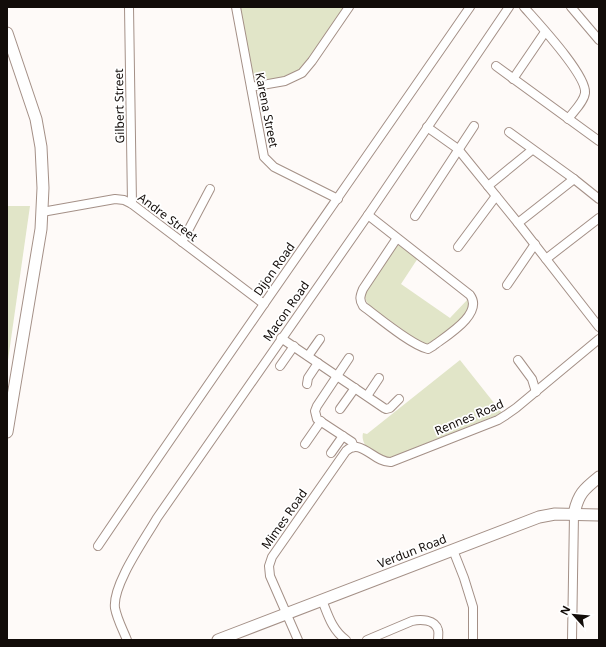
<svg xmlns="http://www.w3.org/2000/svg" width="606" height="647" viewBox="0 0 606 647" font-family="'Noto Sans',sans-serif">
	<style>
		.green { fill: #e1e5c8 }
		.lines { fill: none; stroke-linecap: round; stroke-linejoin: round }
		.street-casing { stroke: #a49087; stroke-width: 10 }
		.secondary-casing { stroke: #a49087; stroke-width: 13 }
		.street { stroke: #fff; stroke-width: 8 }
		.secondary { stroke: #fff; stroke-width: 11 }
		.labels { text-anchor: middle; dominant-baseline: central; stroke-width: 3.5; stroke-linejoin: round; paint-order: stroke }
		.street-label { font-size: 12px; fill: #120c09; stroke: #fff }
	</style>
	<rect width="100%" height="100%" fill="#fefaf8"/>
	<g class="green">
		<path d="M239,7H345L307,62C303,66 300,70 295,72C286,78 260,86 253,76Z"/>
		<polygon points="7,206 30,206 7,367"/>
		<path d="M397,244L418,258L401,284L450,318L468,299L470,303L464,318L433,344L427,345L421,343L371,307C366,302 365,299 364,292Z"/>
		<path d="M460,360L502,413L394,456C391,457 387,458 384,457C374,456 360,445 363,433L367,434Z"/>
	</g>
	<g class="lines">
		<g class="street-casing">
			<g id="street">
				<polyline points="129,7 132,204"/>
				<polyline points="236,7 264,157 274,167 338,199"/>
				<path d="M524,7C537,22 587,75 585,93C584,102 573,112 568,119"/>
				<polyline points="571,7 599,40"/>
				<polyline points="496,66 599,141"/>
				<polyline points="513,79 545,32"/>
				<polyline points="251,87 285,81 302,73 312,61 349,7"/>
				<polyline points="427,127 458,149 518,223 599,327"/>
				<polyline points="509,132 574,179 599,199"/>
				<polyline points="488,186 532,150"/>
				<polyline points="42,212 115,199 124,200 132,204 264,304"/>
				<path d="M368,215L470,295C484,314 446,336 433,346L428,349C411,345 378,317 363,306C359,300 360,296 363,289L397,238"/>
				<polyline points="415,216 474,126"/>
				<polyline points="518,223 574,179"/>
				<polyline points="182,242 210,189"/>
				<polyline points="458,247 496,196"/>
				<polyline points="546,259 599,218"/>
				<polyline points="507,285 535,244"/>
				<polyline points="281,338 384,408 386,409 390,408 399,399"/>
				<polyline points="308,356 320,339"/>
				<polyline points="349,358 317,406 315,411 317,419 352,442 354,447"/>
				<polyline points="518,360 532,379 536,392"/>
				<polyline points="280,366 294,346"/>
				<polyline points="307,384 308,378 318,363"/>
				<polyline points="367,396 379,378"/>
				<polyline points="340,409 355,388"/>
				<polyline points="305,444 321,421"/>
				<polyline points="331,453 343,436"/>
				<path d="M98,546C220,365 346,187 470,7"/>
				<polyline points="453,550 464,578 473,607 473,640"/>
				<path d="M322,600C328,615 332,630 346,640"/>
				<path d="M127,640C123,630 117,619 115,608C112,585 145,539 157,518L368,215L509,7"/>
				<path d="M298,640L270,576L269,566L272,557L346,451C361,437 374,463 391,462L498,420L506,415L516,408L599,339"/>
				<path d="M367,640L412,621C420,619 435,619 438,630C439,633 438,637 438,640"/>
				<polyline points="572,640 574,514"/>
			</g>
		</g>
		<g class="secondary-casing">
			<g id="secondary">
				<polyline points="7,33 36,119 41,147 43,188 41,229 7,432"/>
				<path d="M574,514C578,494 584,489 599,477"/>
				<polyline points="218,640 539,517 555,514 599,515"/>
			</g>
		</g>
		<use href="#street" class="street"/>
		<use href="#secondary" class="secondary"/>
	</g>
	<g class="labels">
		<g class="street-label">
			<text transform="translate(119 106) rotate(-91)">Gilbert Street</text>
			<text transform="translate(267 110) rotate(79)">Karena Street</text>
			<text transform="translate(168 217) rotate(37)">Andre Street</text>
			<text transform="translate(274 269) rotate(-55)">Dijon Road</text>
			<text transform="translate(286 311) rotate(-55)">Macon Road</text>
			<text transform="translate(469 417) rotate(-23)">Rennes Road</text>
			<text transform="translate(284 519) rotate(-55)">Mimes Road</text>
			<text transform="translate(412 551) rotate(-21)">Verdun Road</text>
		</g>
	</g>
	<rect width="606" height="647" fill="none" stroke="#120c09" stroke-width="16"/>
	<g transform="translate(574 615) rotate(297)" stroke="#ffffff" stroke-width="3" paint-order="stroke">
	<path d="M0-3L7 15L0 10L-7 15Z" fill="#120c09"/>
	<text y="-6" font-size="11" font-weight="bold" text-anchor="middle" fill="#120c09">N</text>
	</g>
</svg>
